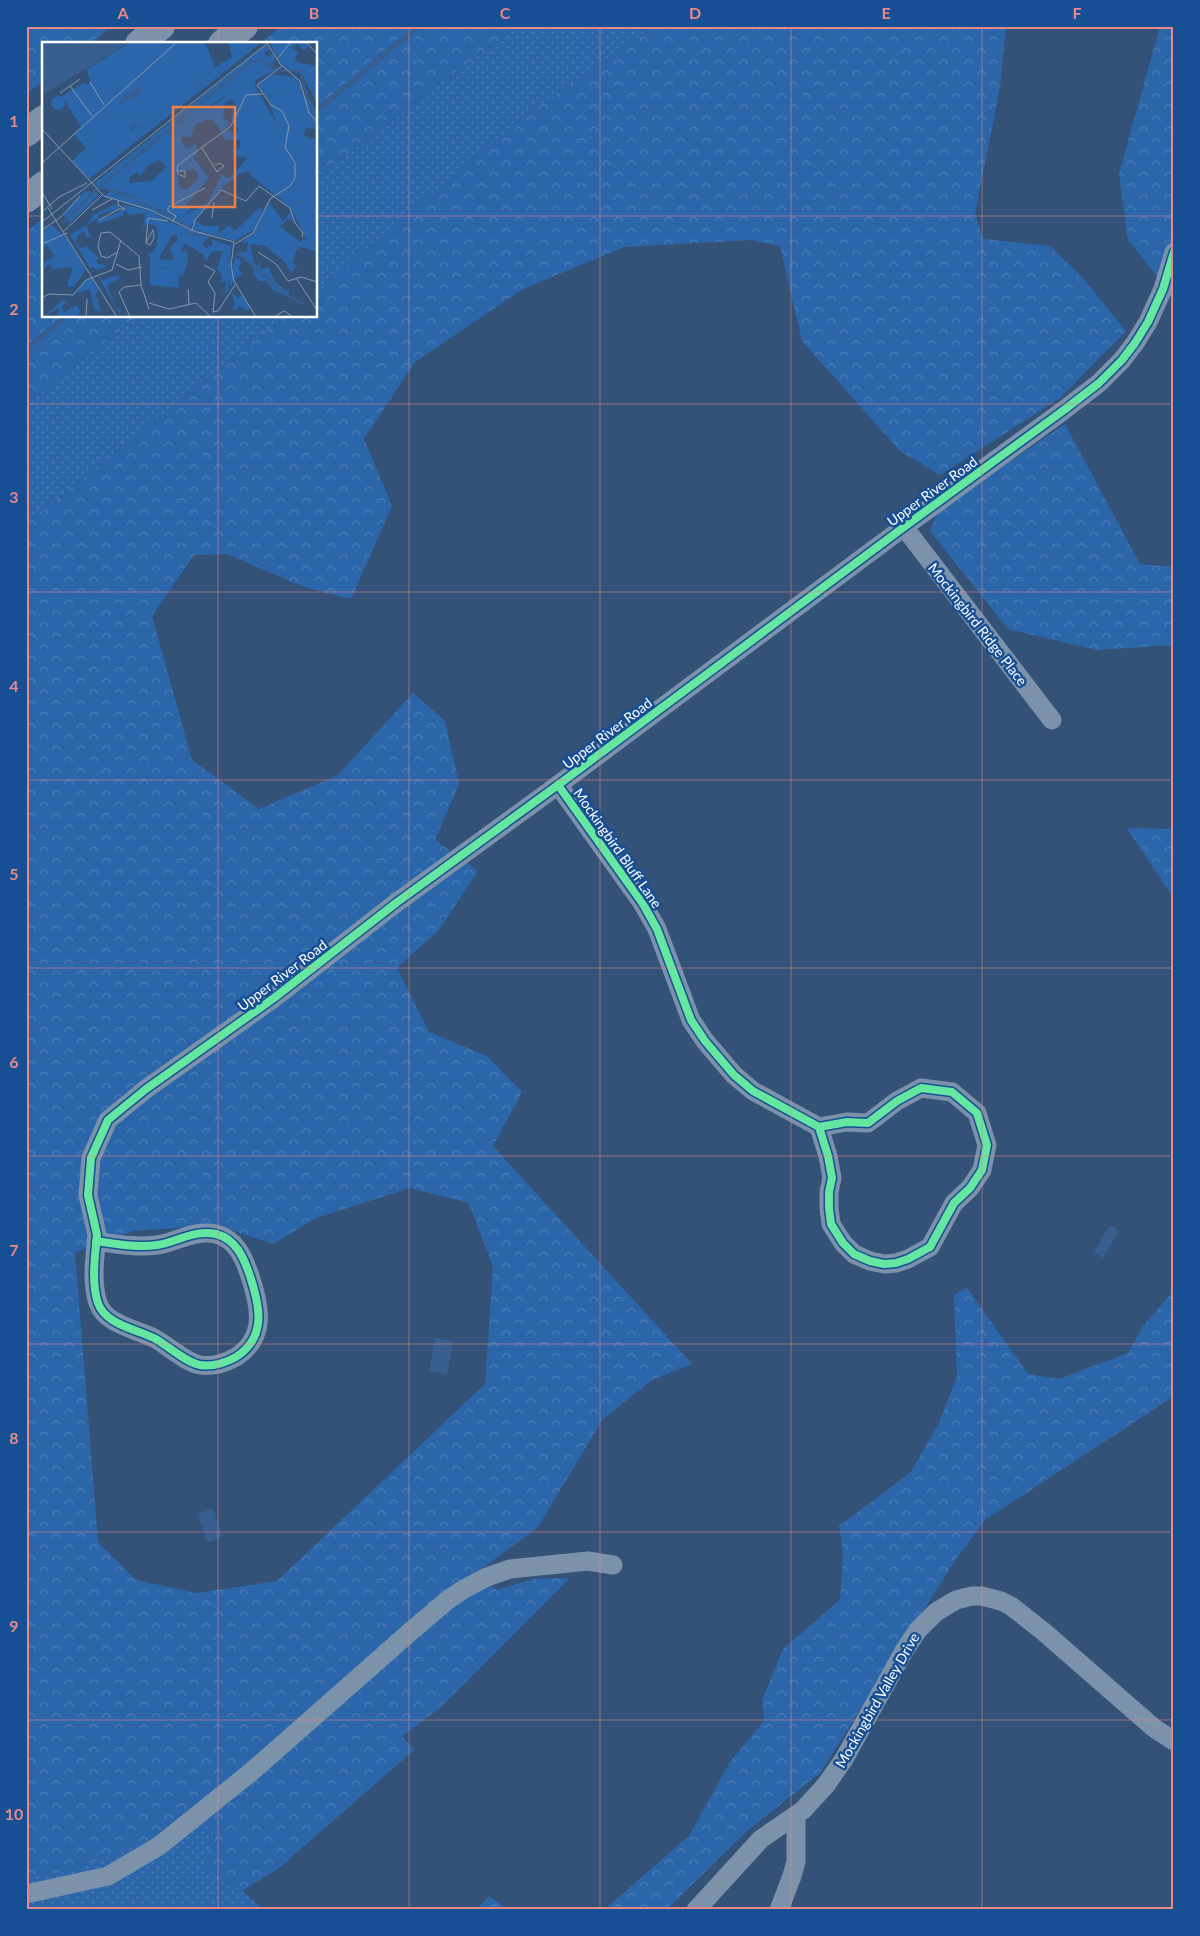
<svg xmlns="http://www.w3.org/2000/svg" width="1200" height="1936" viewBox="0 0 1200 1936" font-family="Lato,sans-serif">
	<style>
		.grass { fill: url(#grass-dots) }
		.forest { fill: url(#forest-crowns); fill-rule: evenodd }
		.water { fill: #375e8f }
		.lines { fill: none; stroke-linecap: round; stroke-linejoin: round }
		.stream { stroke: #375e8f; stroke-width: 5 }
		.street { stroke: #7c92aa; stroke-width: 19 }
		.highway { stroke: #7d92a9; stroke-width: 28 }
		.cycleway-casing { stroke: #174f94; stroke-width: 11 }
		.cycleway { stroke: #66e7a1; stroke-width: 8 }
		.grid { fill: none; stroke: #e88989; stroke-width: 1; stroke-opacity: 0.55 }
		.labels { text-anchor: middle; dominant-baseline: central; stroke-width: 5; stroke-linejoin: round; paint-order: stroke }
		.street-label { font-size: 14px; fill: #fff; stroke: #174f94 }
		.inset-river { fill: none; stroke: #375e8f; stroke-width: 2.5 }
		.inset-road { fill: none; stroke: #8597ad; stroke-width: 1 }
		.view { fill: #ee8249; fill-opacity: 0.15; stroke: #ee8249; stroke-width: 2.5 }
		.inset-edge { fill: none; stroke: #fff; stroke-width: 2.5 }
		.neatline { fill: none; stroke: #e88989; stroke-width: 2 }
		.grid-label { font-size: 16px; text-anchor: middle; font-weight: bold; fill: #e88989 }
	</style>
	<defs>
		<pattern id="grass-dots" width="8" height="8" patternUnits="userSpaceOnUse" patternTransform="scale(1.25)"><rect width="8" height="8" fill="#2b66aa"/><path d="M2 2h.1M6 6h.1" fill="none" stroke="#4b7db7" stroke-width="1.8" stroke-linecap="round"/></pattern>
		<pattern id="forest-crowns" width="20" height="18" patternUnits="userSpaceOnUse" patternTransform="scale(1.25)"><rect width="20" height="18" fill="#2b66aa"/><path d="M2 6a3 3 0 1 1 6 0M12 15a3 3 0 1 1 6 0" fill="none" stroke="#4b7db7"/></pattern>
	</defs>
	<rect width="100%" height="100%" fill="#345277"/>
	<g class="grass">
		<polygon points="517,26 654,26 526,115 316,291 316,178"/>
		<polygon points="138,316 285,316 26,524 26,405"/>
		<polygon points="192,1805 215,1826 242,1891 264,1910 26,1910 26,1878 64,1872 147,1844"/>
	</g>
	<g class="forest">
		<polygon points="26,26 112,26 90,44 44,44 44,81 26,94"/>
		<polygon points="282,26 517,26 316,178 316,44 260,44"/>
		<path d="M654,26H1006L1000,87L975,213L983,239L1050,246L1082,277L1126,331L1060,398L940,475L900,451L802,341L780,246L750,240L624,247L523,289L415,362L364,439L392,506L351,599L304,587L227,554L194,555L152,616L192,760L259,809L338,775L413,693L445,721L459,784L435,840L478,871L439,930L397,968L429,1032L487,1056L522,1092L493,1146L692,1364L652,1380L603,1419L538,1527L476,1573L496,1590L535,1579L570,1578L441,1707L402,1736L414,1750L279,1868L242,1891L204,1867L215,1826L192,1805L147,1844L64,1872L26,1878V524L285,316H316V291L526,115ZM410,1188L469,1203L493,1267L485,1384L277,1581L197,1593L136,1580L98,1542L75,1252L133,1231L216,1225L273,1244L316,1218Z"/>
		<polygon points="1163,26 1174,26 1174,297 1128,240 1119,174 1159,30"/>
		<polygon points="44,218 44,316 138,316 26,405 26,232"/>
		<polygon points="1065,424 1140,564 1174,567 1174,645 1097,650 1008,629 930,531 938,511"/>
		<polygon points="1127,828 1174,829 1174,899"/>
		<polygon points="967,1288 1028,1374 1059,1379 1128,1353 1143,1326 1174,1290 1174,1396 985,1520 954,1562 820,1773 747,1831 666,1910 604,1910 689,1836 730,1762 764,1721 762,1700 783,1649 840,1600 843,1554 839,1526 910,1473 938,1425 957,1376 954,1295"/>
		<polygon points="489,1896 508,1910 476,1910"/>
	</g>
	<g class="water">
		<polygon points="1110,1225 1119,1231 1103,1258 1094,1252"/>
		<polygon points="435,1338 453,1341 447,1375 429,1371"/>
		<polygon points="211,1509 214,1510 222,1535 220,1538 209,1542 206,1540 198,1514"/>
	</g>
	<g class="lines">
		<g class="stream">
			<polyline points="316,111 419,26"/>
			<polyline points="26,349 67,316"/>
		</g>
		<g class="street">
			<polyline points="904,527 1052,720"/>
			<polyline points="558,785 643,904 657,929 691,1020 705,1041 734,1075 753,1091 819,1127 828,1156 832,1178 829,1192 829,1208 831,1224 843,1243 854,1254 870,1261 884,1264 896,1263 908,1259 930,1247 954,1203 970,1188 982,1170 987,1145 977,1113 952,1092 921,1088 897,1101 868,1123 847,1122 819,1127"/>
			<path d="M96,1241C116,1244 137,1248 157,1245C177,1242 195,1229 216,1234C236,1239 244,1258 250,1276C260,1306 267,1337 236,1357C225,1363 212,1367 200,1365C185,1362 167,1345 154,1338C135,1329 105,1324 98,1303C91,1282 95,1256 97,1235L88,1195L91,1158L108,1120L146,1089L274,998L396,903L558,785L904,527L1064,410L1099,383L1122,360L1135,343L1148,322L1163,289L1174,252"/>
			<polyline points="26,1894 108,1876 159,1846 251,1772 409,1633 449,1599 464,1589 487,1577 510,1569 588,1561 613,1565"/>
			<polyline points="696,1910 761,1839 803,1810 826,1785 844,1759 904,1651 918,1630 936,1612 956,1600 972,1596 982,1596 1001,1601 1011,1606 1044,1632 1154,1728 1174,1741"/>
			<polyline points="779,1910 792,1876 796,1862 796,1815"/>
		</g>
		<g class="highway">
			<polyline points="139,44 161,26"/>
			<polyline points="222,44 244,26"/>
			<polyline points="26,133 44,119"/>
			<polyline points="26,199 44,185"/>
		</g>
		<g class="cycleway-casing">
			<g id="cycleway">
				<polyline points="558,785 643,904 657,929 691,1020 705,1041 734,1075 753,1091 819,1127 828,1156 832,1178 829,1192 829,1208 831,1224 843,1243 854,1254 870,1261 884,1264 896,1263 908,1259 930,1247 954,1203 970,1188 982,1170 987,1145 977,1113 952,1092 921,1088 897,1101 868,1123 847,1122 819,1127"/>
				<path d="M96,1241C116,1244 137,1248 157,1245C177,1242 195,1229 216,1234C236,1239 244,1258 250,1276C260,1306 267,1337 236,1357C225,1363 212,1367 200,1365C185,1362 167,1345 154,1338C135,1329 105,1324 98,1303C91,1282 95,1256 97,1235L88,1195L91,1158L108,1120L146,1089L274,998L396,903L558,785L904,527L1064,410L1099,383L1122,360L1135,343L1148,322L1163,289L1174,252"/>
			</g>
		</g>
		<use href="#cycleway" class="cycleway"/>
	</g>
	<path class="grid" d="M218,26V44M409,26V1910M600,26V1910M791,26V1910M982,26V1910M26,216H44M316,216H1174M218,316V1910M26,404H1174M26,592H1174M26,780H1174M26,968H1174M26,1156H1174M26,1344H1174M26,1532H1174M26,1720H1174"/>
	<g class="labels">
		<g class="street-label">
			<text transform="translate(932 491) rotate(-36)">Upper River Road</text>
			<text transform="translate(978 624) rotate(52)">Mockingbird Ridge Place</text>
			<text transform="translate(607 733) rotate(-37)">Upper River Road</text>
			<text transform="translate(618 848) rotate(55)">Mockingbird Bluff Lane</text>
			<text transform="translate(282 975) rotate(-37)">Upper River Road</text>
			<text transform="translate(877 1700) rotate(-60)">Mockingbird Valley Drive</text>
		</g>
	</g>
	<g transform="translate(42 42)">
		<rect width="275" height="275" fill="#345277"/>
		<path d="M89,0H163L173,25L99,90L100,84L95,83L88,88L94,69L83,77L76,68L87,101L30,119L44,106L32,92L39,85L20,54L42,40L44,43L48,40L45,27ZM234,18L229,27H235L173,60L85,130L59,146L52,142L76,130L172,55L226,26ZM253,37L259,44L262,65L255,75L253,91L266,102L275,104V210L266,207L269,199L264,197L248,165L208,133L217,109L234,80L226,57ZM69,148L93,157V158L89,162L63,154ZM141,158L149,168L140,175L146,178L149,186L115,171L123,173L125,165ZM217,166L221,167L213,187L193,199L151,187L153,179L162,184H178L175,193L187,183L193,189ZM108,215L125,218L121,227L130,226L137,235L136,246L108,243Z" fill="#2b66aa"/>
		<path d="M186,0H220L47,137L30,119L44,106L32,92L64,63L73,64L83,77L94,69H99L88,86L90,88L99,81V90L173,25L190,15ZM228,0H268L263,9L256,2L250,5L257,11L253,16L254,20L275,24V61L259,30L252,31L243,26L236,18L238,12L234,14ZM224,3L228,7L222,11L225,15L231,12L233,17L226,26L172,55L76,130L56,143L52,142ZM230,32L254,35L257,39L263,55L269,59L275,70V88L264,85L262,93L268,97L275,96V104L267,105L253,91V78L262,65L257,40L253,37L226,57L218,46L217,41ZM214,36L213,45L234,80L232,92L217,109L210,129L199,131L182,144L149,184L140,175L166,160L180,132L184,136L189,135L205,116L193,113L189,108L198,106V98H183L179,92L186,87L192,94L196,88L189,77L194,64L189,57L183,61L181,76L189,82L179,90L171,78H163L152,84L149,96L141,94L139,97L144,107L154,102L156,110L151,115L167,136L145,162L141,159L128,163L123,173L89,162L93,157L59,146L85,130L158,71ZM118,118L124,125L110,139L87,141V136L94,130L99,134L105,124ZM152,127L156,131V137L145,147H138L135,130ZM54,147L56,154L28,181L22,172L43,149L49,151ZM227,160L241,179L249,169L251,178L246,177L238,184L258,200L262,197L269,199L266,207L259,205L254,208L251,222L256,224L249,230L242,219L223,204L208,202L212,222L215,224L219,220L218,227L227,225L232,239L245,249L248,248L246,255L231,248L224,239H217L212,233V227L196,210H205L206,200H199L211,192ZM73,162L78,166L56,173L57,178L84,167L80,162L108,169L129,181L169,193L161,201L163,206L171,203L169,197L189,204L188,230L194,215L200,219L196,226L201,232L191,237L190,246L186,237L187,249L179,253L184,247V239L176,240L181,236L175,226L181,209H171L164,219L161,212L142,201L138,213L144,207L146,219L141,234L133,233L129,226H120L125,217L132,218L128,206L135,198V193H130L116,218L107,215L106,211H111L115,202L116,189L114,184L104,181L101,188L103,171L88,173L83,169L80,174L56,182L54,177L45,183L51,173ZM10,183L24,196L44,228L31,245L25,244L31,225L9,227V221L0,228V221L13,214L5,203L0,206V188ZM44,183L49,195L45,196L42,190L36,193L33,200L39,206L44,204L56,215L54,221L66,224L55,228L49,224L50,229L28,193ZM55,232L61,238L75,233L78,236L65,243L75,267L80,268L77,271ZM49,235L57,249L54,253L59,270L52,267L48,247L34,252L41,240ZM189,250L196,256L199,253L208,266L206,269L197,264L194,268L190,267L193,261ZM21,258L25,259L20,264L21,271L35,263L38,269L35,275H15L17,266L1,275Z" fill="#2b66aa" fill-rule="evenodd"/>
		<path d="M156,4L161,16L152,21L163,22V33L151,38L145,5ZM114 61a7 7 0 1 1 14 0a7 7 0 1 1-14 0ZM9 61a7 7 0 1 1 14 0a7 7 0 1 1-14 0Z" fill="#2b66aa"/>
		<path d="M0,0H88L0,53ZM98,44L100,50L77,63L81,55Z" fill="#375e8f"/>
		<path class="inset-river" d="M238,28L258,29L270,71L275,74M57,145L94,156L96,161L118,168L143,182M21,181L57,145L209,20L217,18L235,26M144,188L148,192L165,194M193,212L198,213L248,255L262,262"/>
		<path class="inset-road" d="M264,0L275,12M225,1L238,22L258,39L267,71L275,80M235,17L249,0M48,40L62,63M28,44L50,74M18,51L38,37M0,87L62,154L108,168L152,189L192,200L189,224L192,239L214,275M160,106L175,130L182,124L178,121L173,123M0,121L135,0M136,129H143V135L136,132L135,127L136,123L189,84L204,53L220,52M0,150L10,167M6,166L75,275M50,168L70,157M0,170L17,155L45,141M170,176L172,160M57,178L77,167H83L76,163V159M0,180L227,0M130,180L134,174L126,169V165L163,146M0,188L19,175L38,154M111,188L112,196L108,203L104,201ZM150,189L153,178L179,148L204,159L217,144L248,166L253,181L261,191L260,195M21,190L60,153M104,201L106,176L126,179M0,202L25,191M193,202L211,191L228,157L248,144L253,136V121L243,105L247,84L240,69L229,63L215,43L240,24M76,210L65,216L59,214L56,204L59,191L68,190L97,214L99,243L107,267M216,210L234,222L246,239L259,235L275,240M74,222L86,228L100,225M162,223L173,229L166,240L173,251L171,270L176,269L193,243M254,236L275,268M146,247L147,262M0,256L7,252L31,253L44,238L70,228L79,198M107,261L127,267L154,261L169,275M44,275L45,257M88,275L77,250L82,245L99,243M232,275L242,269L251,275"/>
		<path class="view" d="M131,65H193V165H131Z"/>
		<rect width="275" height="275" class="inset-edge"/>
	</g>
	<rect width="1200" height="1936" fill="none" stroke="#174f94" stroke-width="55"/>
	<rect x="28" y="28" width="1144" height="1880" class="neatline"/>
	<g class="grid-label">
		<text x="123" y="19">A</text>
		<text x="314" y="19">B</text>
		<text x="505" y="19">C</text>
		<text x="695" y="19">D</text>
		<text x="886" y="19">E</text>
		<text x="1077" y="19">F</text>
		<text x="14" y="127">1</text>
		<text x="14" y="315">2</text>
		<text x="14" y="503">3</text>
		<text x="14" y="692">4</text>
		<text x="14" y="880">5</text>
		<text x="14" y="1068">6</text>
		<text x="14" y="1256">7</text>
		<text x="14" y="1444">8</text>
		<text x="14" y="1632">9</text>
		<text x="14" y="1820">10</text>
	</g>
</svg>
